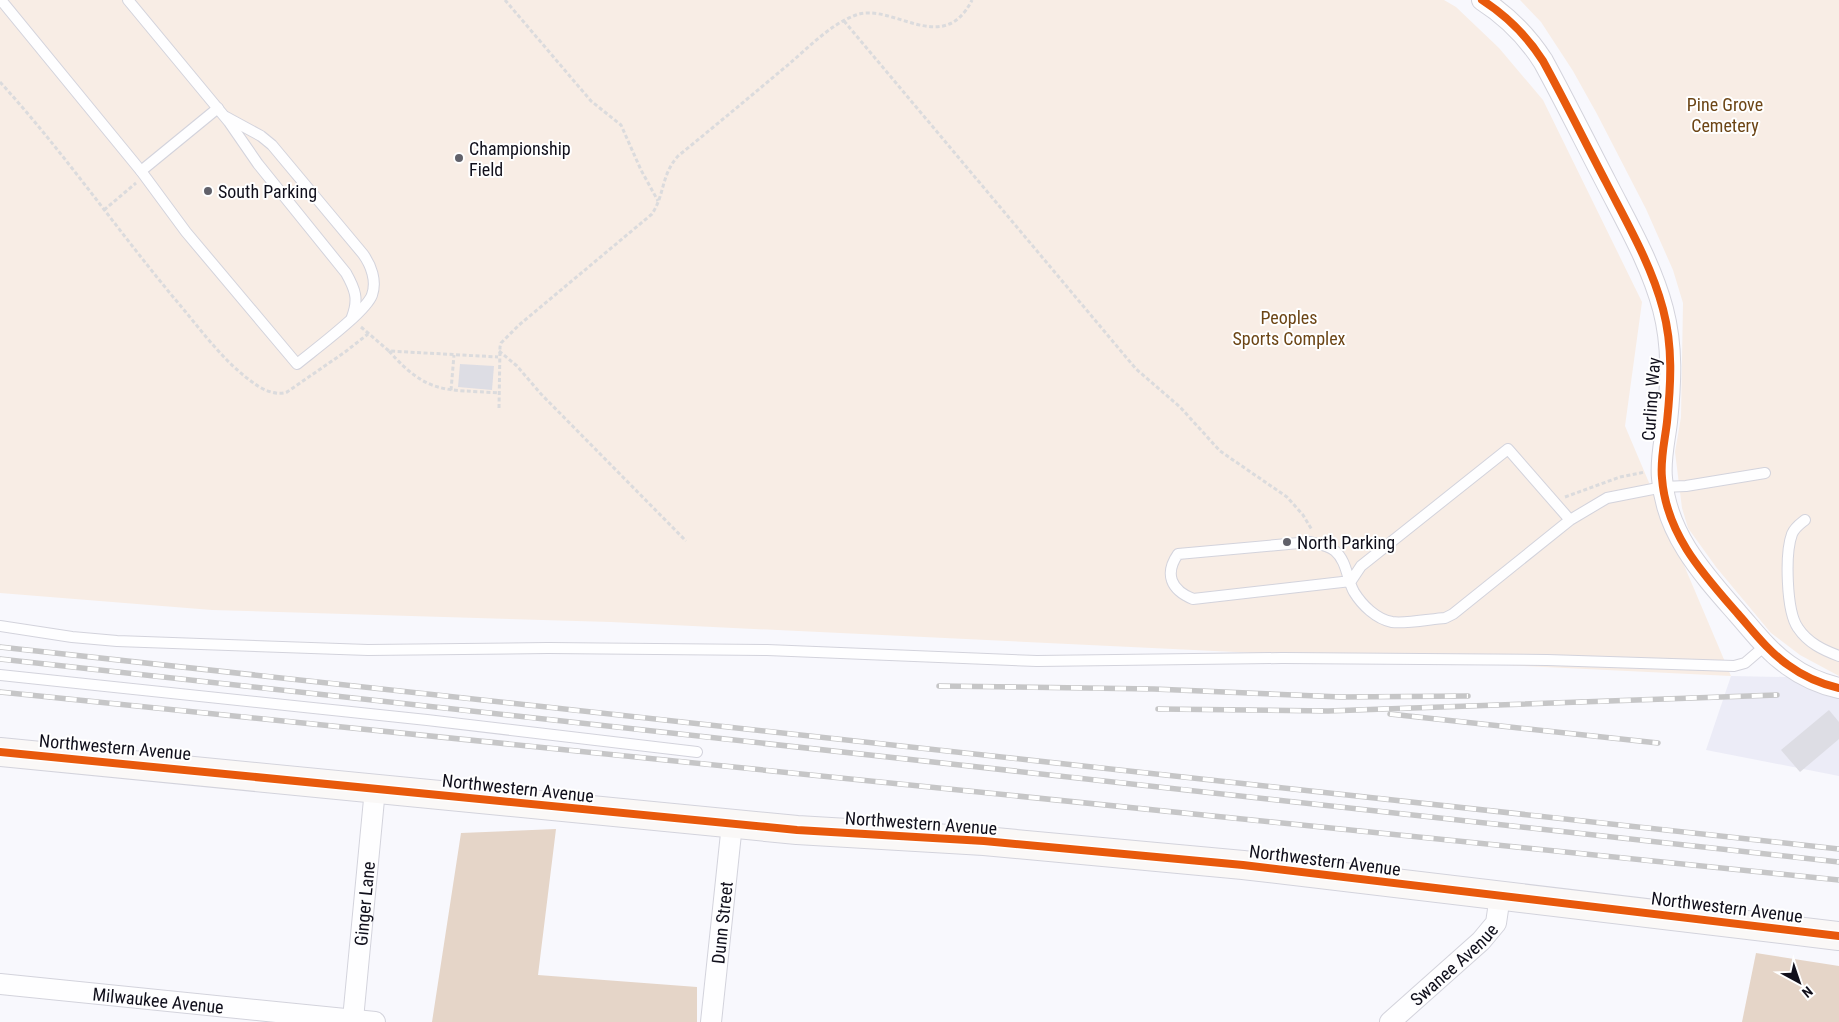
<svg xmlns="http://www.w3.org/2000/svg" width="1839" height="1022" viewBox="0 0 1839 1022" font-family="'Roboto Condensed',sans-serif">
	<style>
		.built { fill: #ececf7 }
		.green { fill: #f8ede5 }
		.forest { fill: #e5d5c8 }
		.building { fill: #dddde4 }
		.lines { fill: none; stroke-linecap: round; stroke-linejoin: round }
		.lane-casing { stroke: #d3d3dc; stroke-width: 12 }
		.street-casing { stroke: #d3d3dc; stroke-width: 22 }
		.secondary-casing { stroke: #d3d3dc; stroke-width: 30 }
		.path { stroke: #dbdbdd; stroke-width: 3; stroke-dasharray: 4 2.5; stroke-linecap: butt }
		.lane { stroke: #fefeff; stroke-width: 10 }
		.street { stroke: #fefeff; stroke-width: 20 }
		.secondary { stroke: #faf8f7; stroke-width: 28 }
		.rail-casing { stroke: #c6c6c7; stroke-width: 5.5 }
		.rail { stroke: #fff; stroke-width: 4; stroke-dasharray: 11; stroke-linecap: butt }
		.cycleway-casing { stroke: #fff; stroke-width: 11 }
		.cycleway { stroke: #e8590c; stroke-width: 8 }
		.poi-dot { fill: #61616a; stroke: #fff; stroke-width: 2 }
		.labels { text-anchor: middle; dominant-baseline: central; stroke-width: 4; stroke-linejoin: round; paint-order: stroke }
		.park-label { font-size: 18px; fill: #6c4515; stroke: #fff }
		.poi-label { font-size: 18px; fill: #100f1b; stroke: #fff; text-anchor: start }
		.street-label { font-size: 18px; fill: #100f1b; stroke: #fff }
	</style>
	<rect width="100%" height="100%" fill="#f8f8fd"/>
	<polygon class="built" points="1731,676 1839,678 1839,776 1706,750"/>
	<g class="green">
		<polygon points="0,0 1444,0 1456,7 1499,48 1543,100 1642,302 1625,426 1731,676 611,622 212,610 0,593"/>
		<polygon points="1520,0 1839,0 1839,676 1800,655 1771,633 1716,567 1688,528 1682,508 1675,452 1681,417 1683,303 1673,270 1646,209 1597,114 1573,71 1541,22"/>
	</g>
	<g class="forest">
		<polygon points="556,829 538,975 697,987 697,1022 432,1022 461,833"/>
		<polygon points="1756,953 1839,966 1839,1022 1742,1022"/>
	</g>
	<g class="building">
		<polygon points="460,364 494,366 492,390 458,387"/>
		<polygon points="1829,710 1839,722 1839,739 1800,772 1781,750"/>
	</g>
	<g class="lines">
		<g class="lane-casing">
			<g id="lane">
				<path d="M1,0L141,171L186,232L297,364C314,350 366,312 372,295C377,281 371,265 363,254L272,145L261,136L226,117"/>
				<path d="M128,0L229,122L258,164L346,273C355,289 359,299 352,317"/>
				<polyline points="141,171 218,108"/>
				<path d="M1570,520L1508,449L1361,566L1351,581L1193,599C1171,590 1164,574 1178,554L1310,542C1318,544 1328,545 1335,551C1347,561 1347,580 1354,592C1362,605 1376,619 1392,622C1405,624 1431,619 1445,618L1453,614L1570,520L1607,498L1663,487L1686,486L1765,473"/>
				<path d="M1805,520C1800,524 1795,527 1792,534C1785,553 1786,611 1798,628C1808,643 1823,650 1839,656"/>
				<polyline points="0,626 72,637 117,641 368,650 548,648 767,650 1037,661 1282,658 1547,660 1734,666 1745,663 1766,645"/>
				<polyline points="0,675 427,720 697,752"/>
			</g>
		</g>
		<g class="street-casing">
			<g id="street">
				<path d="M1482,0C1507,16 1527,36 1543,61C1565,101 1585,142 1606,182C1627,223 1651,264 1663,309C1673,347 1671,383 1667,422C1665,440 1660,459 1662,478C1666,534 1703,574 1738,614C1753,631 1768,651 1788,665C1803,676 1821,684 1839,688"/>
				<path id="s1" d="M0,984L375,1022"/>
				<path id="s2" d="M353,1019L375,789"/>
				<path id="s3" d="M711,1022L732,824"/>
				<path id="s4" d="M1390,1022L1481,941L1496,923L1500,896"/>
			</g>
		</g>
		<g class="secondary-casing">
			<polyline id="secondary" points="0,752 797,830 984,841 1243,865 1839,936"/>
		</g>
		<g class="path">
			<polyline points="505,0 591,101 621,125 641,170 658,201"/>
			<polyline points="844,21 1136,369 1180,407 1220,451 1287,497 1303,515 1312,530"/>
			<path d="M0,82C62,150 115,227 174,298C199,327 223,362 255,384C263,390 277,396 287,392L345,352L368,334"/>
			<polyline points="104,210 136,183"/>
			<polyline points="361,327 389,351 498,357"/>
			<path d="M389,351C428,395 444,389 499,393"/>
			<polyline points="499,351 517,366 541,394 686,541"/>
			<polyline points="451,390 454,355"/>
			<path d="M499,408L500,347L501,343L519,325L652,214C665,194 661,175 678,156C715,126 752,95 789,64C809,47 831,24 856,15C893,2 943,58 972,0"/>
			<polyline points="1565,497 1620,477 1645,472"/>
		</g>
		<use href="#lane" class="lane"/>
		<use href="#street" class="street"/>
		<use href="#secondary" class="secondary"/>
		<g class="rail-casing">
			<g id="rail">
				<polyline points="0,647 1839,849"/>
				<polyline points="0,659 1839,862"/>
				<polyline points="939,686 1154,689 1341,697 1468,696"/>
				<polyline points="0,692 1839,880"/>
				<polyline points="1158,709 1328,711 1777,695"/>
				<polyline points="1390,714 1658,743"/>
			</g>
		</g>
		<use href="#rail" class="rail"/>
		<g class="cycleway-casing">
			<g id="cycleway">
				<path d="M1482,0C1507,16 1527,36 1543,61C1565,101 1585,142 1606,182C1627,223 1651,264 1663,309C1673,347 1671,383 1667,422C1665,440 1660,459 1662,478C1666,534 1703,574 1738,614C1753,631 1768,651 1788,665C1803,676 1821,684 1839,688"/>
				<polyline points="0,752 797,830 984,841 1243,865 1839,936"/>
			</g>
		</g>
		<use href="#cycleway" class="cycleway"/>
	</g>
	<g class="poi-dot">
		<circle cx="459" cy="158" r="5"/>
		<circle cx="208" cy="191" r="5"/>
		<circle cx="1287" cy="542" r="5"/>
	</g>
	<g class="labels">
		<g class="park-label">
			<text x="1725" y="104">Pine Grove<tspan x="1725" dy="21">Cemetery</tspan></text>
			<text x="1289" y="317">Peoples<tspan x="1289" dy="21">Sports Complex</tspan></text>
		</g>
		<g class="poi-label">
			<text x="469" y="148">Championship<tspan x="469" dy="21">Field</tspan></text>
			<text x="218" y="191">South Parking</text>
			<text x="1297" y="542">North Parking</text>
		</g>
		<g class="street-label">
			<text transform="translate(1651 399) rotate(-86)">Curling Way</text>
			<text transform="translate(115 747) rotate(5)">Northwestern Avenue</text>
			<text transform="translate(518 788) rotate(6)">Northwestern Avenue</text>
			<text transform="translate(921 823) rotate(4)">Northwestern Avenue</text>
			<text transform="translate(1325 860) rotate(7)">Northwestern Avenue</text>
			<text stroke="none"><textPath href="#s2" startOffset="116">Ginger Lane</textPath></text>
			<text transform="translate(1727 907) rotate(7)">Northwestern Avenue</text>
			<text stroke="none"><textPath href="#s3" startOffset="100">Dunn Street</textPath></text>
			<text stroke="none"><textPath href="#s4" startOffset="86">Swanee Avenue</textPath></text>
			<text stroke="none"><textPath href="#s1" startOffset="159">Milwaukee Avenue</textPath></text>
		</g>
	</g>
	<g transform="translate(1799 982) rotate(140)" stroke="#ffffff" stroke-width="4" paint-order="stroke">
	<path d="M0-4L9 19L0 12L-9 19Z" fill="#100f1b"/>
	<text y="-8" font-size="14" font-weight="bold" text-anchor="middle" fill="#100f1b">N</text>
	</g>
</svg>
